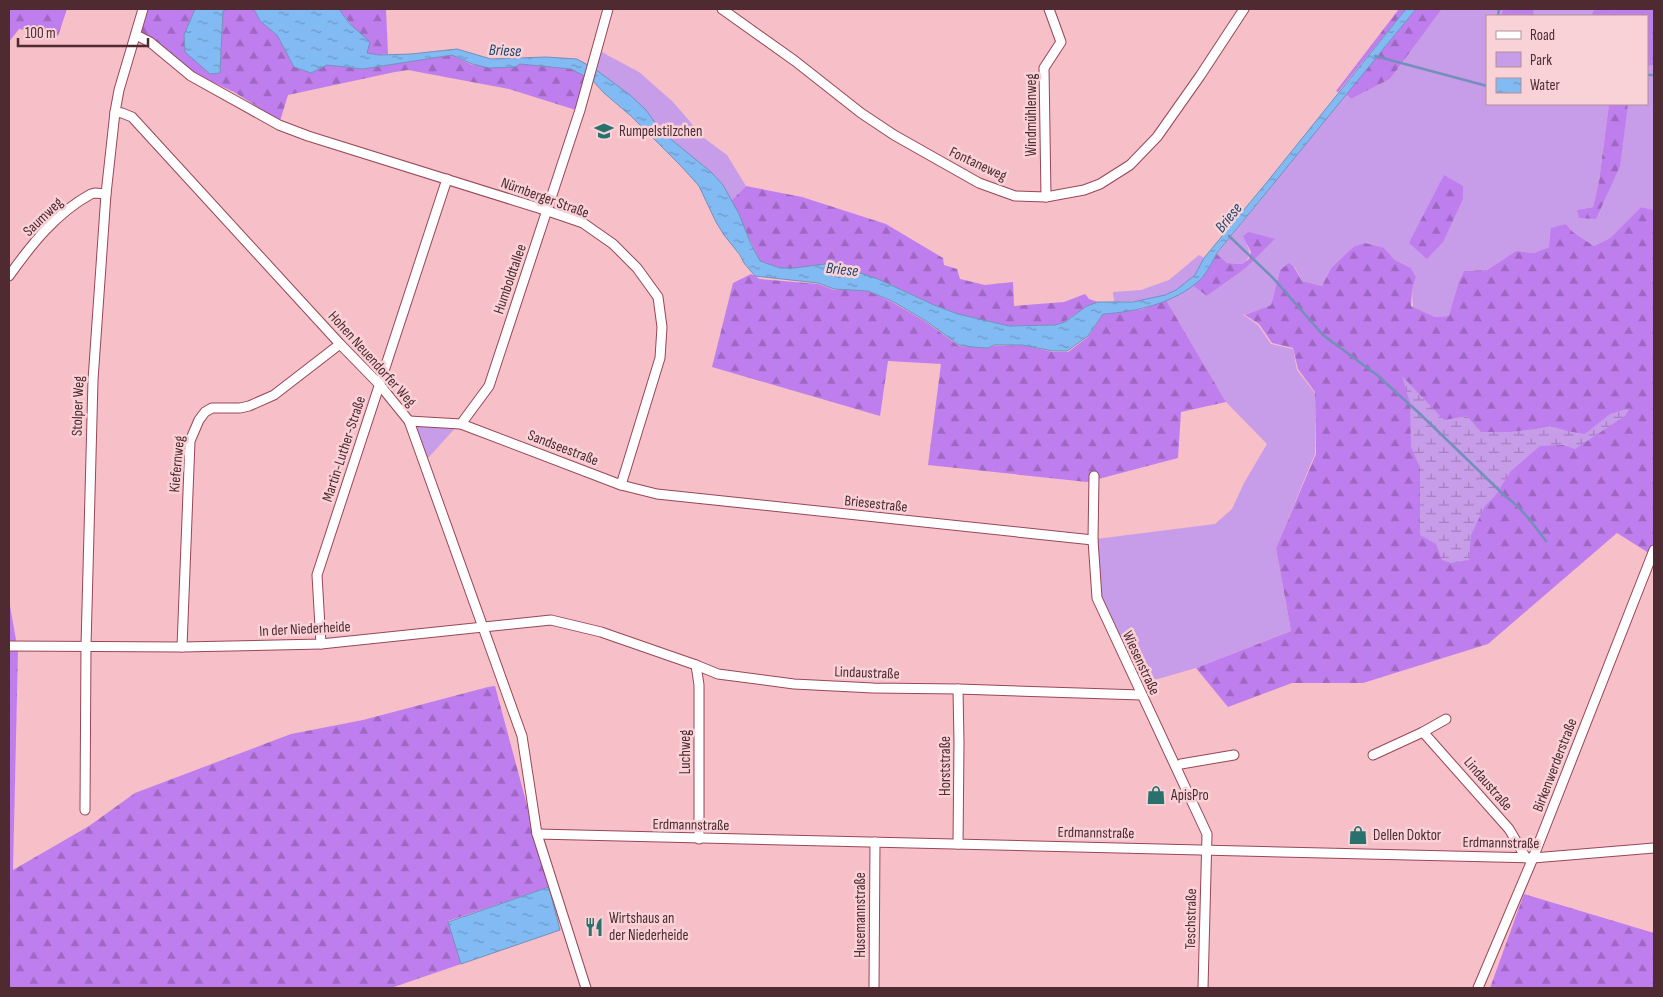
<svg xmlns="http://www.w3.org/2000/svg" width="1663" height="997" viewBox="0 0 1663 997" font-family="'Sofia Sans Condensed',sans-serif">
	<style>
		.green { fill: #c79ce9 }
		.forest { fill: url(#forest-firs) }
		.wetland { fill: url(#wetland-marsh) }
		.water { fill: url(#water-ripples); stroke: #7390ba }
		.lines { fill: none; stroke-linecap: round; stroke-linejoin: round }
		.stream { stroke: #7390ba; stroke-width: 2.5 }
		.minor-casing { stroke: #974757; stroke-width: 11 }
		.minor { stroke: #fff; stroke-width: 9 }
		.labels { text-anchor: middle; dominant-baseline: central; stroke-width: 5; stroke-linejoin: round; paint-order: stroke }
		.street-label { font-size: 15px; fill: #4f2b31; stroke: #f8d2d7 }
		.poi-label { font-size: 15px; fill: #4f2b31; stroke: #f8d2d7; text-anchor: start }
		.water-label { font-size: 16px; font-style: italic; fill: #20496f; stroke: #f8d2d7 }
	</style>
	<defs>
		<pattern id="forest-firs" width="22" height="20" patternUnits="userSpaceOnUse" patternTransform="scale(1.25)"><rect width="22" height="20" fill="#bf7eee"/><path d="M5 1l3.5 6h-7zM16 11l3.5 6h-7z" fill="#9e67c1"/></pattern>
		<pattern id="wetland-marsh" width="20" height="14" patternUnits="userSpaceOnUse" patternTransform="scale(1.25)"><rect width="20" height="14" fill="#c79ce9"/><path d="M1 5h8M5 5V1M11 12h8M15 12V8" fill="none" stroke="#a47fbd"/></pattern>
		<pattern id="water-ripples" width="26" height="14" patternUnits="userSpaceOnUse" patternTransform="scale(1.25)"><rect width="26" height="14" fill="#82bbf4"/><path d="M2 4q2-2 4 0t4 0M15 11q2-2 4 0t4 0" fill="none" stroke="#6d98c6"/></pattern>
	</defs>
	<rect width="100%" height="100%" fill="#f7bfc7"/>
	<g class="green">
		<path d="M1442,9H1503L1501,16H1487V104H1609L1599,181L1593,207L1577,210L1596,218L1628,104H1647V66L1654,65V210L1641,207L1610,238L1594,246L1573,232L1566,224L1549,247L1534,253L1516,251L1487,270L1464,271L1459,281L1450,316L1435,317L1413,307L1412,290L1416,277L1411,268L1395,260L1384,248L1353,247L1331,268L1322,286L1302,281L1295,267L1280,270L1271,305L1245,315L1242,314L1258,325L1271,344L1293,349L1297,370L1315,393V454L1276,548L1291,631L1196,668L1144,683L1101,598L1096,539L1215,524L1232,509L1244,483L1267,444L1226,402L1166,300L1181,294L1192,285L1207,296L1246,268L1274,240L1247,245C1251,254 1250,258 1242,264L1227,263L1217,254L1346,94L1351,99L1390,79Z"/>
		<polygon points="1534,9 1594,9 1591,16 1533,16"/>
		<polygon points="596,48 607,55 639,72 673,102 704,138 727,155 746,186 731,201 723,185 711,172 661,131 646,110 630,95 595,69"/>
		<path d="M1199,255L1204,258C1201,264 1199,271 1195,276C1175,298 1142,302 1114,302L1113,292L1141,290L1169,280Z"/>
		<polygon points="413,424 457,426 429,457 424,460"/>
	</g>
	<g class="forest">
		<polygon points="9,9 67,9 58,36 19,29 9,42"/>
		<polygon points="144,9 195,9 184,35 185,52 210,74 220,73 223,11 229,9 251,9 255,11 260,21 277,35 294,67 311,73 327,65 363,69 452,55 472,65 515,67 520,64 571,69 588,77 579,111 509,89 408,70 395,72 288,95 280,121 234,92 184,69 137,35"/>
		<polygon points="339,9 386,9 388,54 379,55 367,53 353,27"/>
		<polygon points="1399,9 1406,9 1338,92 1336,91"/>
		<polygon points="1416,9 1442,9 1390,79 1351,99 1346,94"/>
		<polygon points="1503,9 1534,9 1533,16 1501,16"/>
		<polygon points="1594,9 1654,9 1654,65 1647,66 1647,16 1591,16"/>
		<polygon points="1609,104 1628,104 1620,166 1596,219 1579,218 1577,210 1593,207 1599,181"/>
		<polygon points="1444,175 1463,186 1463,199 1443,242 1427,259 1409,243"/>
		<polygon points="746,186 802,197 886,224 943,258 944,265 957,269 960,279 985,285 1013,282 1014,306 1064,302 1085,294 1089,299 1098,302 1087,306 1064,322 1055,325 1009,326 958,314 934,305 878,279 825,264 794,268 780,268 760,261 731,201"/>
		<polygon points="1641,207 1654,210 1654,549 1652,555 1617,533 1488,644 1363,683 1292,683 1228,707 1196,668 1291,631 1276,548 1316,454 1315,392 1298,369 1293,348 1272,343 1259,324 1245,315 1271,305 1280,270 1289,263 1294,267 1302,281 1322,286 1331,268 1353,247 1365,243 1384,248 1395,260 1411,268 1416,277 1412,290 1411,306 1435,317 1449,316 1459,281 1464,271 1487,270 1516,251 1534,253 1549,247 1551,228 1566,224 1573,232 1594,246 1610,238"/>
		<polygon points="1249,232 1275,239 1246,268 1207,296 1192,285 1201,279 1217,254 1227,263 1242,264 1249,259 1251,252 1243,236"/>
		<polygon points="751,274 760,279 818,284 834,290 846,289 868,291 892,302 926,322 959,346 972,347 988,348 993,346 1022,345 1053,352 1068,352 1088,337 1103,314 1143,309 1166,300 1226,402 1181,412 1178,458 1087,482 928,465 941,364 888,361 880,416 712,367 733,283"/>
		<polygon points="9,568 10,606 18,651 13,870 89,826 135,793 291,734 363,720 488,687 495,686 549,887 448,921 461,964 391,988 9,988"/>
		<polygon points="1524,894 1654,933 1654,988 1490,988"/>
	</g>
	<polygon class="wetland" points="1402,376 1444,420 1467,416 1481,432 1509,432 1536,429 1551,426 1567,431 1585,434 1610,414 1630,408 1625,416 1575,449 1563,445 1540,446 1511,471 1495,496 1485,506 1471,535 1469,560 1451,563 1442,560 1436,544 1420,535 1420,468 1411,447 1410,403"/>
	<g class="water">
		<polygon points="195,9 229,9 223,11 220,73 210,74 185,52 184,35"/>
		<path d="M251,9H339L349,23L370,42L367,53L379,55L411,54L457,49L491,59L546,57L577,59L595,69L630,95L646,110L661,131L711,172L723,185L739,214L751,244L760,261L780,268H794L825,264L840,266L878,279L934,305L958,314L1009,326L1055,325L1065,322L1087,306L1098,302H1133L1165,295L1176,290L1195,275L1204,258L1267,182L1406,9H1416L1217,253C1212,262 1207,273 1200,280C1175,303 1136,312 1103,314L1088,336L1067,351H1053L1022,345H994L988,348L972,347L959,345L926,321L892,301L868,291L834,289L818,283L755,276L744,263L740,255L724,235L716,222L699,186L681,166L631,116L604,93L592,80L571,69L520,64L515,67L489,68L472,64L452,55L363,69L327,65L311,73L294,67L277,35L260,21L255,11Z"/>
		<polygon points="549,887 560,930 461,964 448,922"/>
	</g>
	<g class="lines">
		<g class="stream">
			<polyline points="1498,16 1499,9"/>
			<polyline points="1375,56 1487,86"/>
			<polyline points="1647,75 1654,75"/>
			<path d="M1229,236L1273,278L1323,335L1377,375L1419,413L1504,495C1522,508 1534,525 1546,541"/>
		</g>
		<g class="minor-casing">
			<g id="minor">
				<polyline points="722,9 795,61 861,113 894,135 979,183 1015,196 1046,197 1084,190 1100,184 1130,165 1157,137 1200,76 1244,9"/>
				<polyline points="136,35 150,42 191,76 279,125 308,136 548,211 583,223 613,244 637,268 658,297 662,327 660,358 621,485"/>
				<polyline points="115,112 122,113 132,117 340,344 379,384 409,421 522,736 537,834 586,988"/>
				<polyline points="1046,197 1044,68 1061,42 1049,9"/>
				<path d="M9,276C31,245 56,213 91,194L95,193L106,194"/>
				<polyline points="409,421 461,424 489,386 580,110 608,9"/>
				<polyline points="461,424 621,485 657,494 1093,540"/>
				<polyline points="1094,476 1093,540 1097,598 1207,834 1203,988"/>
				<polyline points="321,644 317,575 447,179"/>
				<polyline points="9,646 182,647 321,644 551,620 601,632 696,665 718,674 794,684 873,688 958,689 1141,695"/>
				<polyline points="182,647 190,441 199,420 205,412 212,408 240,408 249,406 274,395 340,344"/>
				<polyline points="696,665 699,685 699,839"/>
				<polyline points="1423,732 1509,829 1526,858"/>
				<polyline points="1373,755 1423,732 1446,719"/>
				<polyline points="1176,767 1181,764 1234,755"/>
				<polyline points="85,810 86,646 93,380 106,194 115,112 119,90 143,9"/>
				<polyline points="537,834 1533,858 1654,848"/>
				<polyline points="958,844 959,743 958,689"/>
				<polyline points="874,988 875,842"/>
				<polyline points="1478,988 1533,858 1654,550"/>
			</g>
		</g>
		<use href="#minor" class="minor"/>
	</g>
	<defs>
		<g id="school-bare" transform="scale(1.5)"><path d="M0-5L7-2L0 1L-7-2ZM-4 1L0 2.5L4 1V4Q0 6-4 4Z" fill="#28716d" stroke="#f8d2d7" stroke-width="2.5" paint-order="stroke"/></g>
		<g id="shop-bare" transform="scale(1.5)"><path d="M-5-2.5h2.3a2.7 3.5 0 0 1 5.4 0H5L5.5 6h-11ZM-1.5-2.5h3a1.5 2.3 0 0 0-3 0Z" fill="#28716d" stroke="#f8d2d7" stroke-width="2.5" paint-order="stroke"/></g>
		<g id="restaurant-bare" transform="scale(1.5)"><path d="M-5-6h1v4h1v-4h1v4h1v-4h1v5L-1.5 .5V6h-2V.5L-5-1ZM5-6V6H3V1.5H1.5Q1.5-4 5-6Z" fill="#28716d" stroke="#f8d2d7" stroke-width="2.5" paint-order="stroke"/></g>
	</defs>
	<g fill-rule="evenodd">
		<use href="#school-bare" x="604" y="131"/>
		<use href="#shop-bare" x="1156" y="795"/>
		<use href="#shop-bare" x="1358" y="835"/>
		<use href="#restaurant-bare" x="594" y="927"/>
	</g>
	<g class="labels">
		<g class="street-label">
			<text transform="translate(1031 115) rotate(-90)">Windmühlenweg</text>
			<text transform="translate(978 164) rotate(25)">Fontaneweg</text>
			<text transform="translate(545 198) rotate(20)">Nürnberger Straße</text>
			<text transform="translate(43 217) rotate(-44)">Saumweg</text>
			<text transform="translate(510 279) rotate(-71)">Humboldtallee</text>
			<text transform="translate(372 359) rotate(48)">Hohen Neuendorfer Weg</text>
			<text transform="translate(78 406) rotate(-88)">Stolper Weg</text>
			<text transform="translate(563 448) rotate(21)">Sandseestraße</text>
			<text transform="translate(344 449) rotate(-72)">Martin-Luther-Straße</text>
			<text transform="translate(177 464) rotate(-85)">Kiefernweg</text>
			<text transform="translate(876 504) rotate(6)">Briesestraße</text>
			<text transform="translate(305 629) rotate(-3)">In der Niederheide</text>
			<text transform="translate(1141 663) rotate(65)">Wiesenstraße</text>
			<text transform="translate(867 673) rotate(2)">Lindaustraße</text>
			<text transform="translate(685 752) rotate(-90)">Luchweg</text>
			<text transform="translate(1555 765) rotate(-69)">Birkenwerderstraße</text>
			<text transform="translate(945 766) rotate(-90)">Horststraße</text>
			<text transform="translate(1488 784) rotate(49)">Lindaustraße</text>
			<text transform="translate(691 825) rotate(1)">Erdmannstraße</text>
			<text transform="translate(1096 833) rotate(1)">Erdmannstraße</text>
			<text transform="translate(1501 843) rotate(1)">Erdmannstraße</text>
			<text transform="translate(860 915) rotate(-90)">Husemannstraße</text>
			<text transform="translate(1191 919) rotate(-89)">Teschstraße</text>
		</g>
		<g class="poi-label">
			<text x="619" y="131">Rumpelstilzchen</text>
			<text x="1171" y="795">ApisPro</text>
			<text x="1373" y="835">Dellen Doktor</text>
			<text x="609" y="918">Wirtshaus an<tspan x="609" dy="17">der Niederheide</tspan></text>
		</g>
		<g class="water-label">
			<text transform="translate(505 51) rotate(3)">Briese</text>
			<text transform="translate(1229 218) rotate(-51)">Briese</text>
			<text transform="translate(842 270) rotate(6)">Briese</text>
		</g>
	</g>
	<rect width="1663" height="997" fill="none" stroke="#4f2b31" stroke-width="20"/>
	<rect x="1486" y="15" width="162" height="90" fill="#f8d2d7" stroke="#b48f95"/>
	<rect x="1496" y="31" width="25" height="8" fill="#ffffff" stroke="#b48f95"/>
	<text x="1530" y="40" font-size="15" fill="#4f2b31">Road</text>
	<rect x="1496" y="52" width="25" height="15" fill="#c79ce9" stroke="#b48f95"/>
	<text x="1530" y="65" font-size="15" fill="#4f2b31">Park</text>
	<rect x="1496" y="78" width="25" height="15" fill="url(#water-ripples)" stroke="#b48f95"/>
	<text x="1530" y="90" font-size="15" fill="#4f2b31">Water</text>
	<path d="M18 38v8h130v-8" fill="none" stroke="#4f2b31" stroke-width="2.5"/>
	<text x="25" y="38" font-size="15" fill="#4f2b31" stroke="#f8d2d7" stroke-width="4" paint-order="stroke">100 m</text>
</svg>
